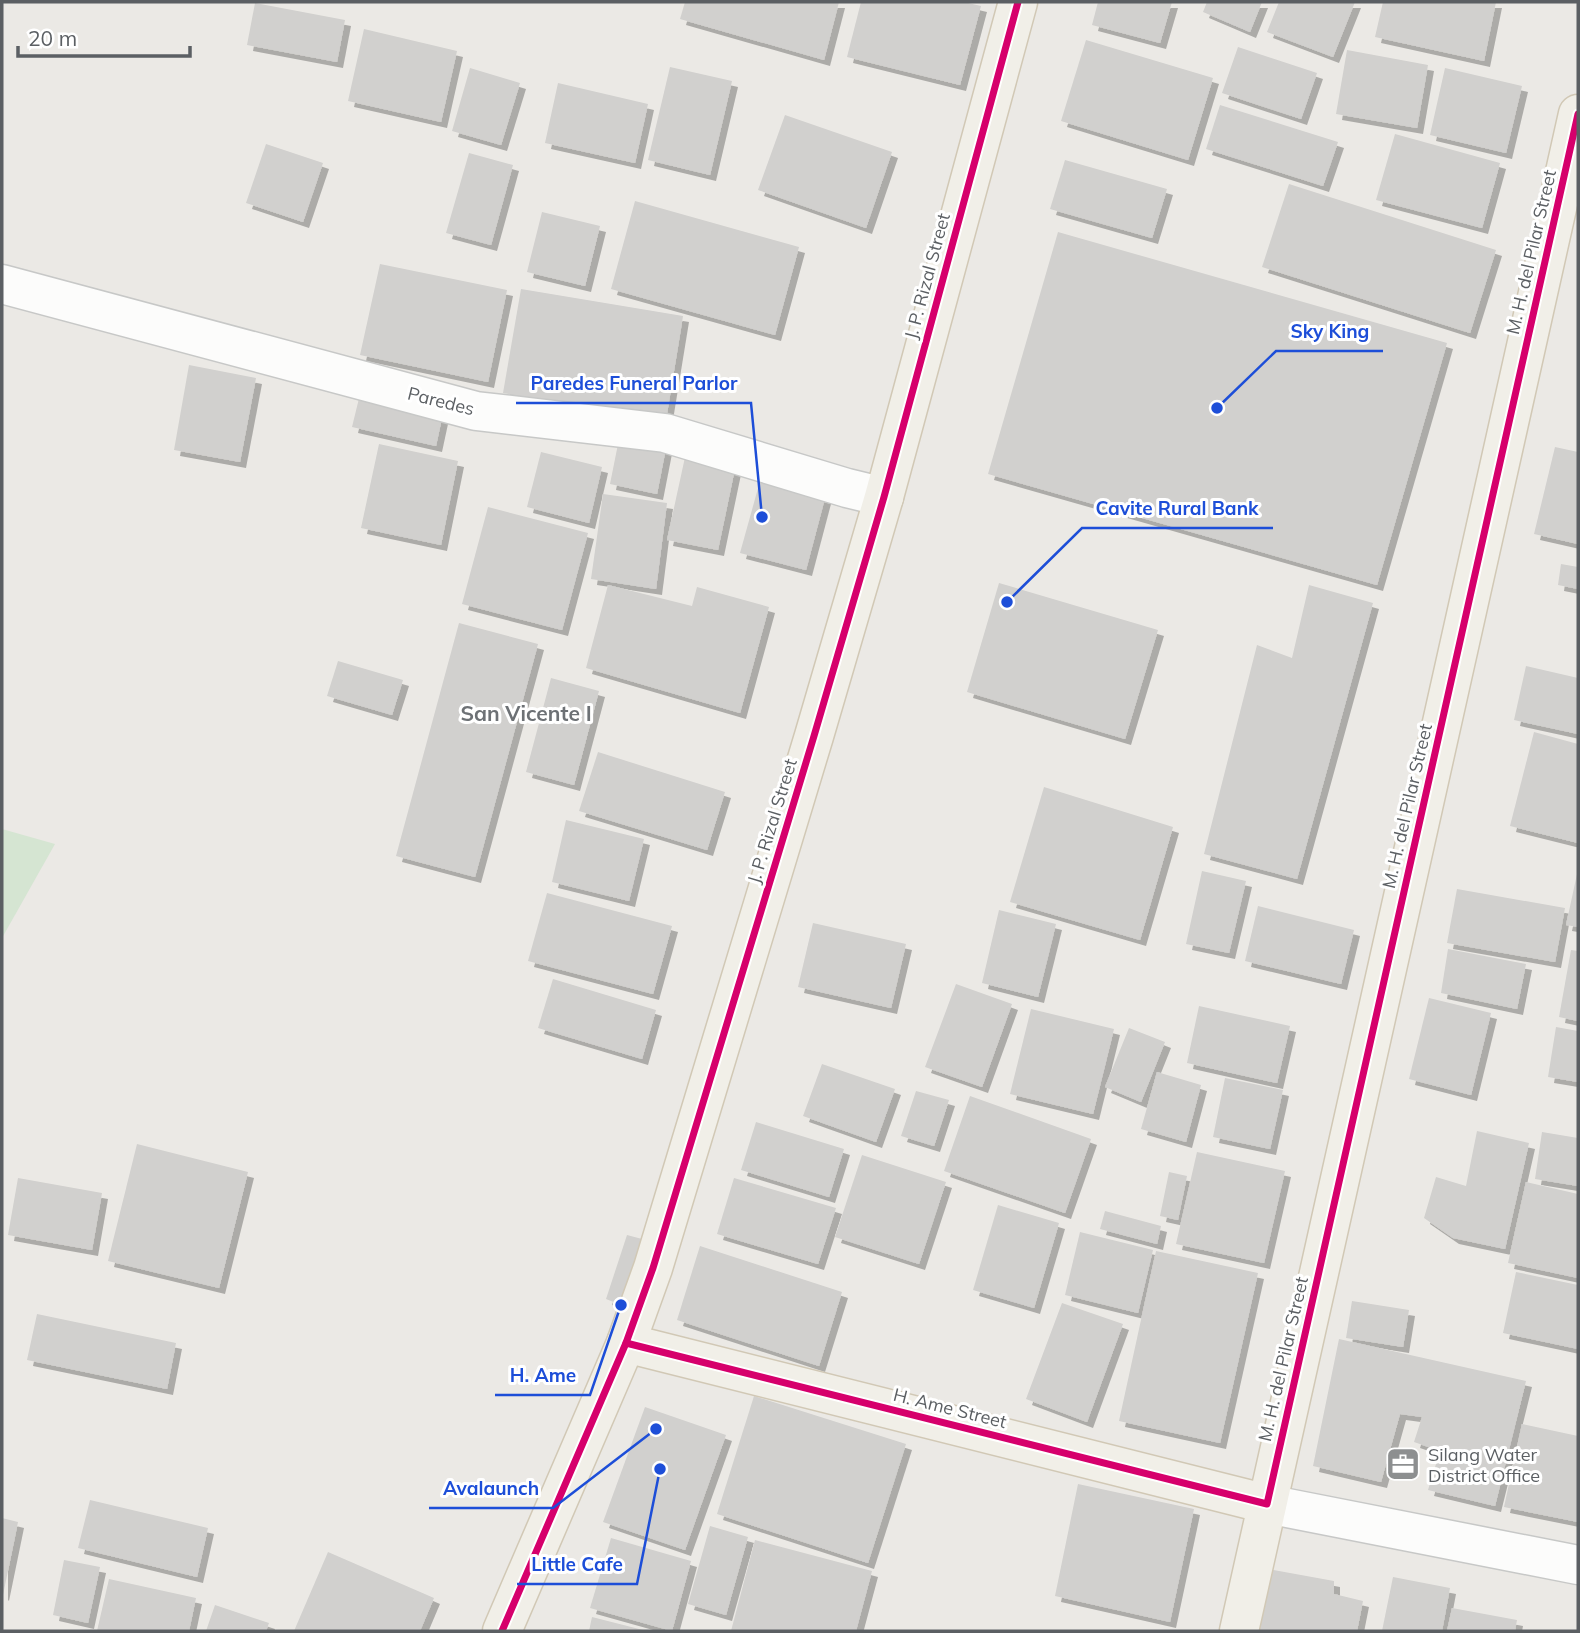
<svg xmlns="http://www.w3.org/2000/svg" width="1580" height="1633" viewBox="0 0 1580 1633" font-family="Mulish,sans-serif">
	<style>
		.green { fill: #d5e5d2 }
		.building { fill: #d1d0ce; filter: url(#shadow) }
		.lines { fill: none; stroke-linecap: round; stroke-linejoin: round }
		.minor-casing { stroke: #c7c8c7; stroke-width: 41 }
		.major-casing { stroke: #d1c8b5; stroke-width: 41 }
		.minor { stroke: #fcfcfb; stroke-width: 38 }
		.major { stroke: #f1efe8; stroke-width: 38 }
		.cycleway-casing { stroke: #fff; stroke-width: 11 }
		.cycleway { stroke: #d6006c; stroke-width: 7 }
		.labels { text-anchor: middle; dominant-baseline: central; stroke-width: 6; stroke-linejoin: round; paint-order: stroke }
		.street-label { font-size: 18px; fill: #5b5f63; stroke: #fff }
		.poi-label { font-size: 18px; fill: #5b5f63; stroke: #fff; text-anchor: start }
		.quarter-label { font-size: 21px; font-weight: bold; fill: #6d7175; stroke: #fff }
		.leader { fill: none; stroke: #1d4ed8; stroke-width: 2.5 }
		.callout-dot { fill: #1d4ed8; stroke: #fff; stroke-width: 2.5 }
		.callout-label { font-size: 19px; text-anchor: middle; font-weight: bold; fill: #1d4ed8; stroke: #fff; stroke-width: 6; stroke-linejoin: round; paint-order: stroke }
	</style>
	<defs>
		<filter id="shadow"><feDropShadow dx="6" dy="6" stdDeviation="0" flood-color="#0004"/></filter>
	</defs>
	<rect width="100%" height="100%" fill="#ebe9e5"/>
	<polygon class="green" points="2,829 55,844 2,938"/>
	<g class="building">
		<polygon points="685,2 839,2 824,60 680,19"/>
		<polygon points="861,2 964,2 981,6 960,85 847,57"/>
		<polygon points="1098,2 1172,2 1160,43 1092,25"/>
		<polygon points="1207,2 1262,2 1250,32 1203,12"/>
		<polygon points="1279,2 1355,2 1333,57 1267,32"/>
		<polygon points="1383,2 1496,2 1484,61 1375,37"/>
		<polygon points="255,3 345,20 337,62 247,45"/>
		<polygon points="364,29 457,51 441,122 348,101"/>
		<polygon points="1086,40 1213,78 1188,160 1061,121"/>
		<polygon points="1238,47 1317,73 1301,119 1222,93"/>
		<polygon points="1347,50 1428,65 1417,128 1336,114"/>
		<polygon points="670,67 732,81 710,175 648,160"/>
		<polygon points="470,68 520,83 501,145 452,131"/>
		<polygon points="1445,68 1522,86 1506,153 1430,135"/>
		<polygon points="558,83 648,104 635,163 545,143"/>
		<polygon points="1220,105 1338,142 1323,186 1206,149"/>
		<polygon points="785,115 892,152 866,228 758,190"/>
		<polygon points="1395,134 1500,163 1482,228 1376,200"/>
		<polygon points="266,144 323,163 303,222 246,203"/>
		<polygon points="469,153 513,165 491,245 446,233"/>
		<polygon points="1065,160 1167,189 1152,238 1050,209"/>
		<polygon points="1289,184 1496,250 1470,333 1262,267"/>
		<polygon points="635,201 799,247 775,335 611,289"/>
		<polygon points="542,212 600,226 585,286 527,272"/>
		<polygon points="1058,232 1447,343 1377,585 988,474"/>
		<polygon points="380,264 507,290 488,382 360,355"/>
		<polygon points="521,289 683,316 666,420 503,393"/>
		<polygon points="189,365 256,378 240,462 174,450"/>
		<polygon points="362,386 445,404 436,446 352,427"/>
		<polygon points="619,439 666,448 657,494 610,484"/>
		<polygon points="379,444 458,461 441,545 361,528"/>
		<polygon points="1555,447 1578,452 1578,544 1534,534"/>
		<polygon points="687,448 737,459 718,550 667,540"/>
		<polygon points="541,452 602,467 589,523 527,507"/>
		<polygon points="760,481 825,498 806,570 740,553"/>
		<polygon points="603,494 667,503 656,589 591,579"/>
		<polygon points="488,507 588,533 562,630 462,604"/>
		<polygon points="1561,564 1578,567 1578,589 1558,585"/>
		<polygon points="999,583 1158,630 1125,739 967,692"/>
		<polygon points="608,585 692,606 697,587 769,607 740,713 586,668"/>
		<polygon points="1309,585 1373,603 1297,879 1204,854 1257,645 1292,658"/>
		<polygon points="459,623 538,644 475,877 396,856"/>
		<polygon points="338,661 403,680 392,715 327,696"/>
		<polygon points="1526,666 1578,678 1578,734 1514,720"/>
		<polygon points="551,678 599,691 574,785 526,772"/>
		<polygon points="1534,732 1578,744 1578,843 1510,826"/>
		<polygon points="598,752 725,792 707,850 579,811"/>
		<polygon points="1044,787 1173,827 1140,940 1010,902"/>
		<polygon points="566,820 644,839 629,901 552,882"/>
		<polygon points="1202,871 1246,881 1229,953 1186,944"/>
		<polygon points="1577,874 1578,875 1578,927 1566,925"/>
		<polygon points="1457,889 1565,908 1555,962 1447,943"/>
		<polygon points="547,893 672,926 653,994 528,961"/>
		<polygon points="1258,906 1354,930 1341,984 1245,961"/>
		<polygon points="999,910 1056,924 1038,997 982,983"/>
		<polygon points="813,923 906,944 891,1008 798,987"/>
		<polygon points="1448,949 1526,964 1517,1009 1441,993"/>
		<polygon points="1571,950 1578,951 1578,1021 1559,1017"/>
		<polygon points="553,979 656,1010 642,1059 538,1028"/>
		<polygon points="956,984 1012,1004 982,1087 925,1067"/>
		<polygon points="1429,998 1491,1013 1471,1095 1409,1079"/>
		<polygon points="1199,1006 1290,1026 1277,1083 1187,1063"/>
		<polygon points="1031,1009 1114,1029 1093,1114 1010,1094"/>
		<polygon points="1556,1027 1578,1031 1578,1082 1548,1077"/>
		<polygon points="1129,1028 1165,1042 1141,1102 1105,1087"/>
		<polygon points="822,1064 895,1089 876,1142 803,1116"/>
		<polygon points="1157,1072 1201,1085 1186,1142 1141,1129"/>
		<polygon points="1225,1078 1283,1090 1270,1149 1213,1137"/>
		<polygon points="916,1091 949,1100 934,1146 901,1136"/>
		<polygon points="970,1096 1091,1139 1065,1213 944,1171"/>
		<polygon points="756,1122 844,1149 829,1197 741,1170"/>
		<polygon points="1477,1131 1529,1143 1505,1249 1453,1238 1424,1218 1436,1177 1466,1186"/>
		<polygon points="1542,1132 1578,1138 1578,1186 1535,1179"/>
		<polygon points="137,1144 248,1172 219,1288 108,1261"/>
		<polygon points="1197,1152 1285,1171 1264,1263 1176,1244"/>
		<polygon points="862,1155 946,1182 919,1264 835,1237"/>
		<polygon points="1169,1172 1187,1176 1178,1220 1160,1216"/>
		<polygon points="18,1178 102,1193 92,1250 8,1235"/>
		<polygon points="734,1178 836,1208 818,1264 717,1234"/>
		<polygon points="1526,1182 1578,1194 1578,1278 1508,1263"/>
		<polygon points="998,1205 1059,1223 1034,1308 973,1290"/>
		<polygon points="1105,1211 1161,1226 1157,1244 1100,1229"/>
		<polygon points="1080,1232 1153,1250 1138,1313 1065,1295"/>
		<polygon points="627,1235 642,1239 621,1305 606,1299"/>
		<polygon points="700,1246 842,1292 819,1366 677,1320"/>
		<polygon points="1156,1251 1258,1273 1220,1443 1119,1421"/>
		<polygon points="1516,1272 1578,1285 1578,1349 1503,1333"/>
		<polygon points="1352,1301 1409,1310 1403,1347 1346,1338"/>
		<polygon points="1062,1303 1123,1324 1087,1422 1026,1399"/>
		<polygon points="37,1314 176,1343 167,1389 27,1360"/>
		<polygon points="1339,1339 1526,1381 1495,1506 1428,1490 1440,1451 1414,1442 1422,1417 1400,1414 1381,1482 1313,1466"/>
		<polygon points="754,1396 906,1444 868,1563 717,1514"/>
		<polygon points="645,1407 726,1435 685,1550 603,1522"/>
		<polygon points="1522,1424 1578,1436 1578,1522 1504,1507"/>
		<polygon points="1078,1484 1194,1509 1170,1622 1055,1596"/>
		<polygon points="90,1500 208,1528 197,1577 78,1548"/>
		<polygon points="2,1518 18,1522 3,1595 2,1594"/>
		<polygon points="710,1526 748,1537 726,1615 688,1604"/>
		<polygon points="611,1538 691,1561 672,1631 590,1608"/>
		<polygon points="755,1540 872,1571 856,1631 731,1631"/>
		<polygon points="328,1552 434,1598 420,1631 294,1631"/>
		<polygon points="64,1560 100,1567 88,1623 53,1615"/>
		<polygon points="1268,1569 1334,1581 1334,1594 1363,1601 1357,1631 1257,1631"/>
		<polygon points="1393,1577 1450,1588 1442,1631 1382,1631"/>
		<polygon points="109,1579 196,1598 189,1631 97,1631"/>
		<polygon points="215,1605 269,1623 266,1631 206,1631"/>
		<polygon points="1452,1608 1517,1620 1515,1631 1447,1631"/>
		<polygon points="592,1617 643,1630 643,1631 589,1631"/>
	</g>
	<g class="lines">
		<g class="minor-casing">
			<g id="minor">
				<polyline points="2,284 476,411 665,433 847,488 884,497"/>
				<polyline points="1267,1504 1578,1565"/>
			</g>
		</g>
		<g class="major-casing">
			<g id="major">
				<polyline points="626,1343 1267,1504"/>
				<polyline points="502,1631 626,1343 653,1268 814,736 884,497 1018,2"/>
				<polyline points="1239,1631 1578,114"/>
			</g>
		</g>
		<use href="#minor" class="minor"/>
		<use href="#major" class="major"/>
		<g class="cycleway-casing">
			<g id="cycleway">
				<polyline points="626,1343 1267,1504 1578,114"/>
				<polyline points="502,1631 626,1343 653,1268 814,736 884,497 1018,2"/>
			</g>
		</g>
		<use href="#cycleway" class="cycleway"/>
	</g>
	<defs>
		<g id="office-square" transform="scale(1.75)"><rect x="-9" y="-9" width="18" height="18" rx="4" fill="#8d8f90" stroke="#fff"/><path d="M-6-3h4V-5.5h4V-3h4V5H-6ZM-1-4.5V-3h2v-1.5ZM-6 0V1H6V0Z" fill="#fff"/></g>
	</defs>
	<g fill-rule="evenodd">
		<use href="#office-square" x="1403" y="1464"/>
	</g>
	<g class="labels">
		<g class="street-label">
			<text transform="translate(1531 252) rotate(-77)">M. H. del Pilar Street</text>
			<text transform="translate(927 276) rotate(-75)">J. P. Rizal Street</text>
			<text transform="translate(441 401) rotate(14)">Paredes</text>
			<text transform="translate(1407 806) rotate(-77)">M. H. del Pilar Street</text>
			<text transform="translate(772 821) rotate(-73)">J. P. Rizal Street</text>
			<text transform="translate(1283 1359) rotate(-77)">M. H. del Pilar Street</text>
			<text transform="translate(950 1408) rotate(14)">H. Ame Street</text>
		</g>
		<g class="poi-label">
			<text x="1428" y="1454">Silang Water<tspan x="1428" dy="21">District Office</tspan></text>
		</g>
		<g class="quarter-label">
			<text x="526" y="713">San Vicente I</text>
		</g>
	</g>
	<path class="leader" d="M1217 408L1276 351H1383M762 517L751 403H516M1007 602L1082 528H1273M621 1305L590 1395H495M656 1429L553 1508H429M660 1469L637 1584H517"/>
	<g class="callout-dot">
		<circle cx="1217" cy="408" r="7"/>
		<circle cx="762" cy="517" r="7"/>
		<circle cx="1007" cy="602" r="7"/>
		<circle cx="621" cy="1305" r="7"/>
		<circle cx="656" cy="1429" r="7"/>
		<circle cx="660" cy="1469" r="7"/>
	</g>
	<g class="callout-label">
		<text x="1330" y="338">Sky King</text>
		<text x="634" y="390">Paredes Funeral Parlor</text>
		<text x="1177" y="515">Cavite Rural Bank</text>
		<text x="543" y="1382">H. Ame</text>
		<text x="491" y="1495">Avalaunch</text>
		<text x="577" y="1571">Little Cafe</text>
	</g>
	<rect width="1580" height="1633" fill="none" stroke="#5b5f63" stroke-width="7"/>
	<path d="M18 46v10h172v-10" fill="none" stroke="#5b5f63" stroke-width="3.5"/>
	<text x="28" y="46" font-size="21" fill="#5b5f63" stroke="#ffffff" stroke-width="5" paint-order="stroke">20 m</text>
</svg>
